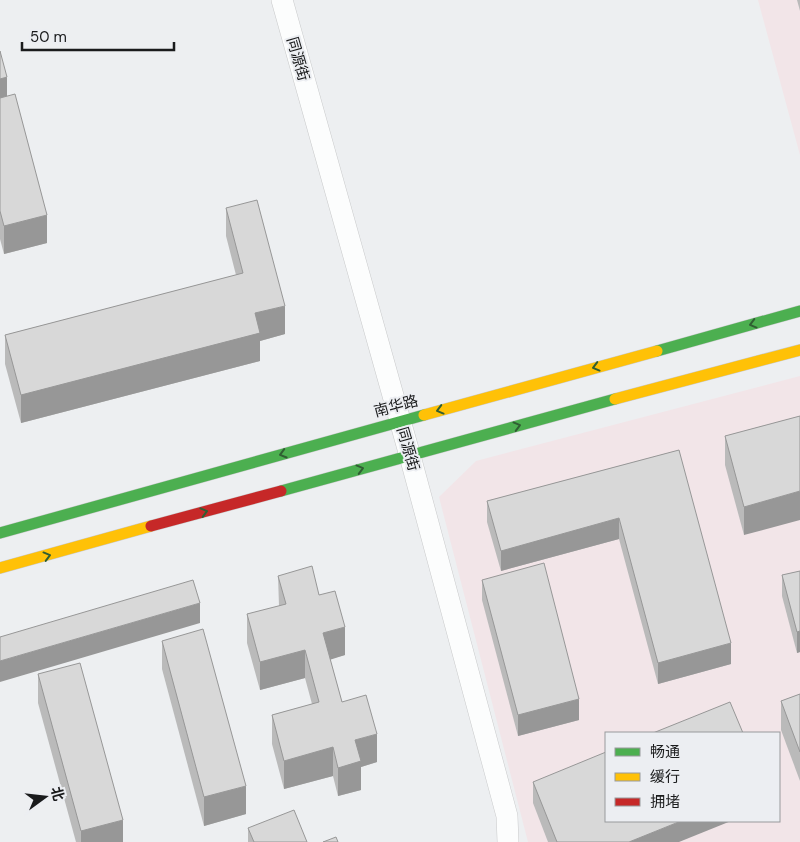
<svg xmlns="http://www.w3.org/2000/svg" width="800" height="842" viewBox="0 0 800 842" font-family="'DM Sans','Noto Sans SC',sans-serif">
	<style>
		.commercial { fill: #f2e5e8; fill-rule: evenodd }
		.lines { fill: none; stroke-linecap: round; stroke-linejoin: round }
		.street-casing { stroke: #c9cacb; stroke-width: 22 }
		.fast-casing { stroke: #c9cacb; stroke-width: 12 }
		.slow-casing { stroke: #c9cacb; stroke-width: 12 }
		.jam-casing { stroke: #c9cacb; stroke-width: 12 }
		.street { stroke: #fcfdfd; stroke-width: 21 }
		.fast { stroke: #4caf50; stroke-width: 11 }
		.slow { stroke: #ffc107; stroke-width: 11 }
		.jam { stroke: #c62828; stroke-width: 11 }
		.wall { fill: #bababa }
		.shaded-wall { fill: #979797 }
		.building { fill: #d8d8d8; stroke: #979797 }
		.oneway { stroke: #305e33 }
		.labels { text-anchor: middle; dominant-baseline: central; stroke-width: 4; stroke-linejoin: round; paint-order: stroke }
		.street-label { font-size: 15px; fill: #1a1b1c; stroke: #eceef2 }
	</style>
	<rect width="100%" height="100%" fill="#edeff1"/>
	<g class="commercial">
		<polygon points="758,0 800,0 800,155"/>
		<path d="M800,376V842H528L439,497L476,461ZM606,733H779V821H606Z"/>
	</g>
	<g class="lines">
		<g class="street-casing">
			<polyline id="street" points="282,0 410,456 507,816 508,842"/>
		</g>
		<g class="fast-casing">
			<g id="fast">
				<polyline points="657,351 800,311"/>
				<polyline points="281,491 615,399"/>
				<polyline points="0,533 424,415"/>
			</g>
		</g>
		<g class="slow-casing">
			<g id="slow">
				<polyline points="615,399 800,350"/>
				<polyline points="424,415 657,351"/>
				<polyline points="0,568 151,526"/>
			</g>
		</g>
		<g class="jam-casing">
			<polyline id="jam" points="151,526 281,491"/>
		</g>
		<use href="#street" class="street"/>
		<use href="#fast" class="fast"/>
		<use href="#slow" class="slow"/>
		<use href="#jam" class="jam"/>
	</g>
	<g class="wall">
		<polygon points="797,0 800,0 800,11"/>
		<polygon points="0,51 7,97 47,243 4,254 0,239"/>
		<polygon points="226,208 285,334 260,341 260,361 21,423 5,364 5,335 236,275 226,236"/>
		<polygon points="800,416 744,535 725,465 725,436"/>
		<polygon points="679,450 731,664 658,684 619,539 501,571 487,522 487,501"/>
		<polygon points="800,571 800,652 797,653 782,596 782,575"/>
		<polygon points="278,576 319,595 345,655 330,659 342,702 377,762 361,767 361,790 338,796 333,776 284,789 272,744 272,715 312,704 305,678 260,690 247,643 247,614 279,606"/>
		<polygon points="482,580 579,720 518,736 482,600"/>
		<polygon points="162,641 246,814 204,826 162,669"/>
		<polygon points="38,674 123,842 76,842 38,703"/>
		<polygon points="800,694 800,781 781,730 781,701"/>
		<polygon points="533,782 679,842 548,842 533,803"/>
		<polygon points="248,828 307,842 248,842"/>
	</g>
	<g class="shaded-wall">
		<polygon points="7,77 7,106 0,108 0,79"/>
		<polygon points="47,215 47,243 4,254 4,226"/>
		<polygon points="285,306 285,334 260,341 260,361 21,423 21,395 255,313"/>
		<polygon points="800,491 800,520 744,535 744,507"/>
		<polygon points="619,518 619,539 501,571 501,551"/>
		<polygon points="200,603 200,623 0,682 0,661"/>
		<polygon points="345,627 345,655 323,662 323,633"/>
		<polygon points="800,631 800,652 797,653 797,632"/>
		<polygon points="731,643 731,664 658,684 658,663"/>
		<polygon points="305,650 305,678 260,690 260,662"/>
		<polygon points="579,699 579,720 518,736 518,715"/>
		<polygon points="377,734 377,762 361,767 361,790 338,796 338,768 355,740"/>
		<polygon points="333,747 333,776 284,789 284,761"/>
		<polygon points="246,786 246,814 204,826 204,797"/>
		<polygon points="123,820 123,842 81,842 81,831"/>
		<polygon points="681,821 731,821 679,842 629,842"/>
	</g>
	<g class="building">
		<polygon points="0,51 7,77 0,79"/>
		<polygon points="15,94 47,215 4,226 0,211 0,98"/>
		<polygon points="257,200 285,306 255,313 260,333 21,395 5,335 243,273 226,208"/>
		<polygon points="800,416 800,491 744,507 725,436"/>
		<polygon points="679,450 731,643 658,663 619,518 501,551 487,501"/>
		<polygon points="544,563 579,699 518,715 482,580"/>
		<polygon points="312,566 319,595 335,591 345,627 323,633 342,702 366,695 377,734 355,740 361,761 338,768 333,747 284,761 272,715 319,702 305,650 260,662 247,614 286,604 278,576"/>
		<polygon points="800,571 800,631 797,632 782,575"/>
		<polygon points="193,580 200,603 0,661 0,637"/>
		<polygon points="203,629 246,786 204,797 162,641"/>
		<polygon points="80,663 123,820 81,831 38,674"/>
		<polygon points="800,694 800,752 781,701"/>
		<polygon points="730,702 743,733 653,733"/>
		<polygon points="606,752 606,821 681,821 629,842 557,842 533,782"/>
		<polygon points="294,810 307,842 254,842 248,828"/>
		<polygon points="336,837 338,842 323,842"/>
	</g>
	<defs><path id="oneway-chevron" d="M-2-3.5L2.5 0L-2 3.5" fill="none" stroke-width="1.6" stroke-linecap="round" stroke-linejoin="round" transform="scale(1.25)"/></defs>
	<g class="oneway">
		<use href="#oneway-chevron" transform="translate(753 324) rotate(165)"/>
		<use href="#oneway-chevron" transform="translate(596 367) rotate(165)"/>
		<use href="#oneway-chevron" transform="translate(440 410) rotate(165)"/>
		<use href="#oneway-chevron" transform="translate(517 426) rotate(-15)"/>
		<use href="#oneway-chevron" transform="translate(283 454) rotate(164)"/>
		<use href="#oneway-chevron" transform="translate(360 469) rotate(-15)"/>
		<use href="#oneway-chevron" transform="translate(204 512) rotate(-15)"/>
		<use href="#oneway-chevron" transform="translate(47 556) rotate(-15)"/>
	</g>
	<g class="labels">
		<g class="street-label">
			<text transform="translate(298 59) rotate(74)">同源街</text>
			<text transform="translate(396 406) rotate(-15)">南华路</text>
			<text transform="translate(408 449) rotate(74)">同源街</text>
		</g>
	</g>
	<rect x="605" y="732" width="175" height="90" fill="#eceef2" stroke="#989a9c"/>
	<rect x="615" y="748" width="25" height="8" fill="#4caf50" stroke="#989a9c"/>
	<text x="650" y="757" font-size="15" fill="#1a1b1c">畅通</text>
	<rect x="615" y="773" width="25" height="8" fill="#ffc107" stroke="#989a9c"/>
	<text x="650" y="782" font-size="15" fill="#1a1b1c">缓行</text>
	<rect x="615" y="798" width="25" height="8" fill="#c62828" stroke="#989a9c"/>
	<text x="650" y="807" font-size="15" fill="#1a1b1c">拥堵</text>
	<g transform="translate(45 797) rotate(75)" stroke="#eceef2" stroke-width="4" paint-order="stroke">
	<path d="M0-4L9 19L0 12L-9 19Z" fill="#1a1b1c"/>
	<text y="-8" font-size="14" font-weight="bold" text-anchor="middle" fill="#1a1b1c">北</text>
	</g>
	<path d="M22 42v8h152v-8" fill="none" stroke="#1a1b1c" stroke-width="2.5"/>
	<text x="30" y="42" font-size="15" fill="#1a1b1c" stroke="#eceef2" stroke-width="4" paint-order="stroke">50 m</text>
</svg>
